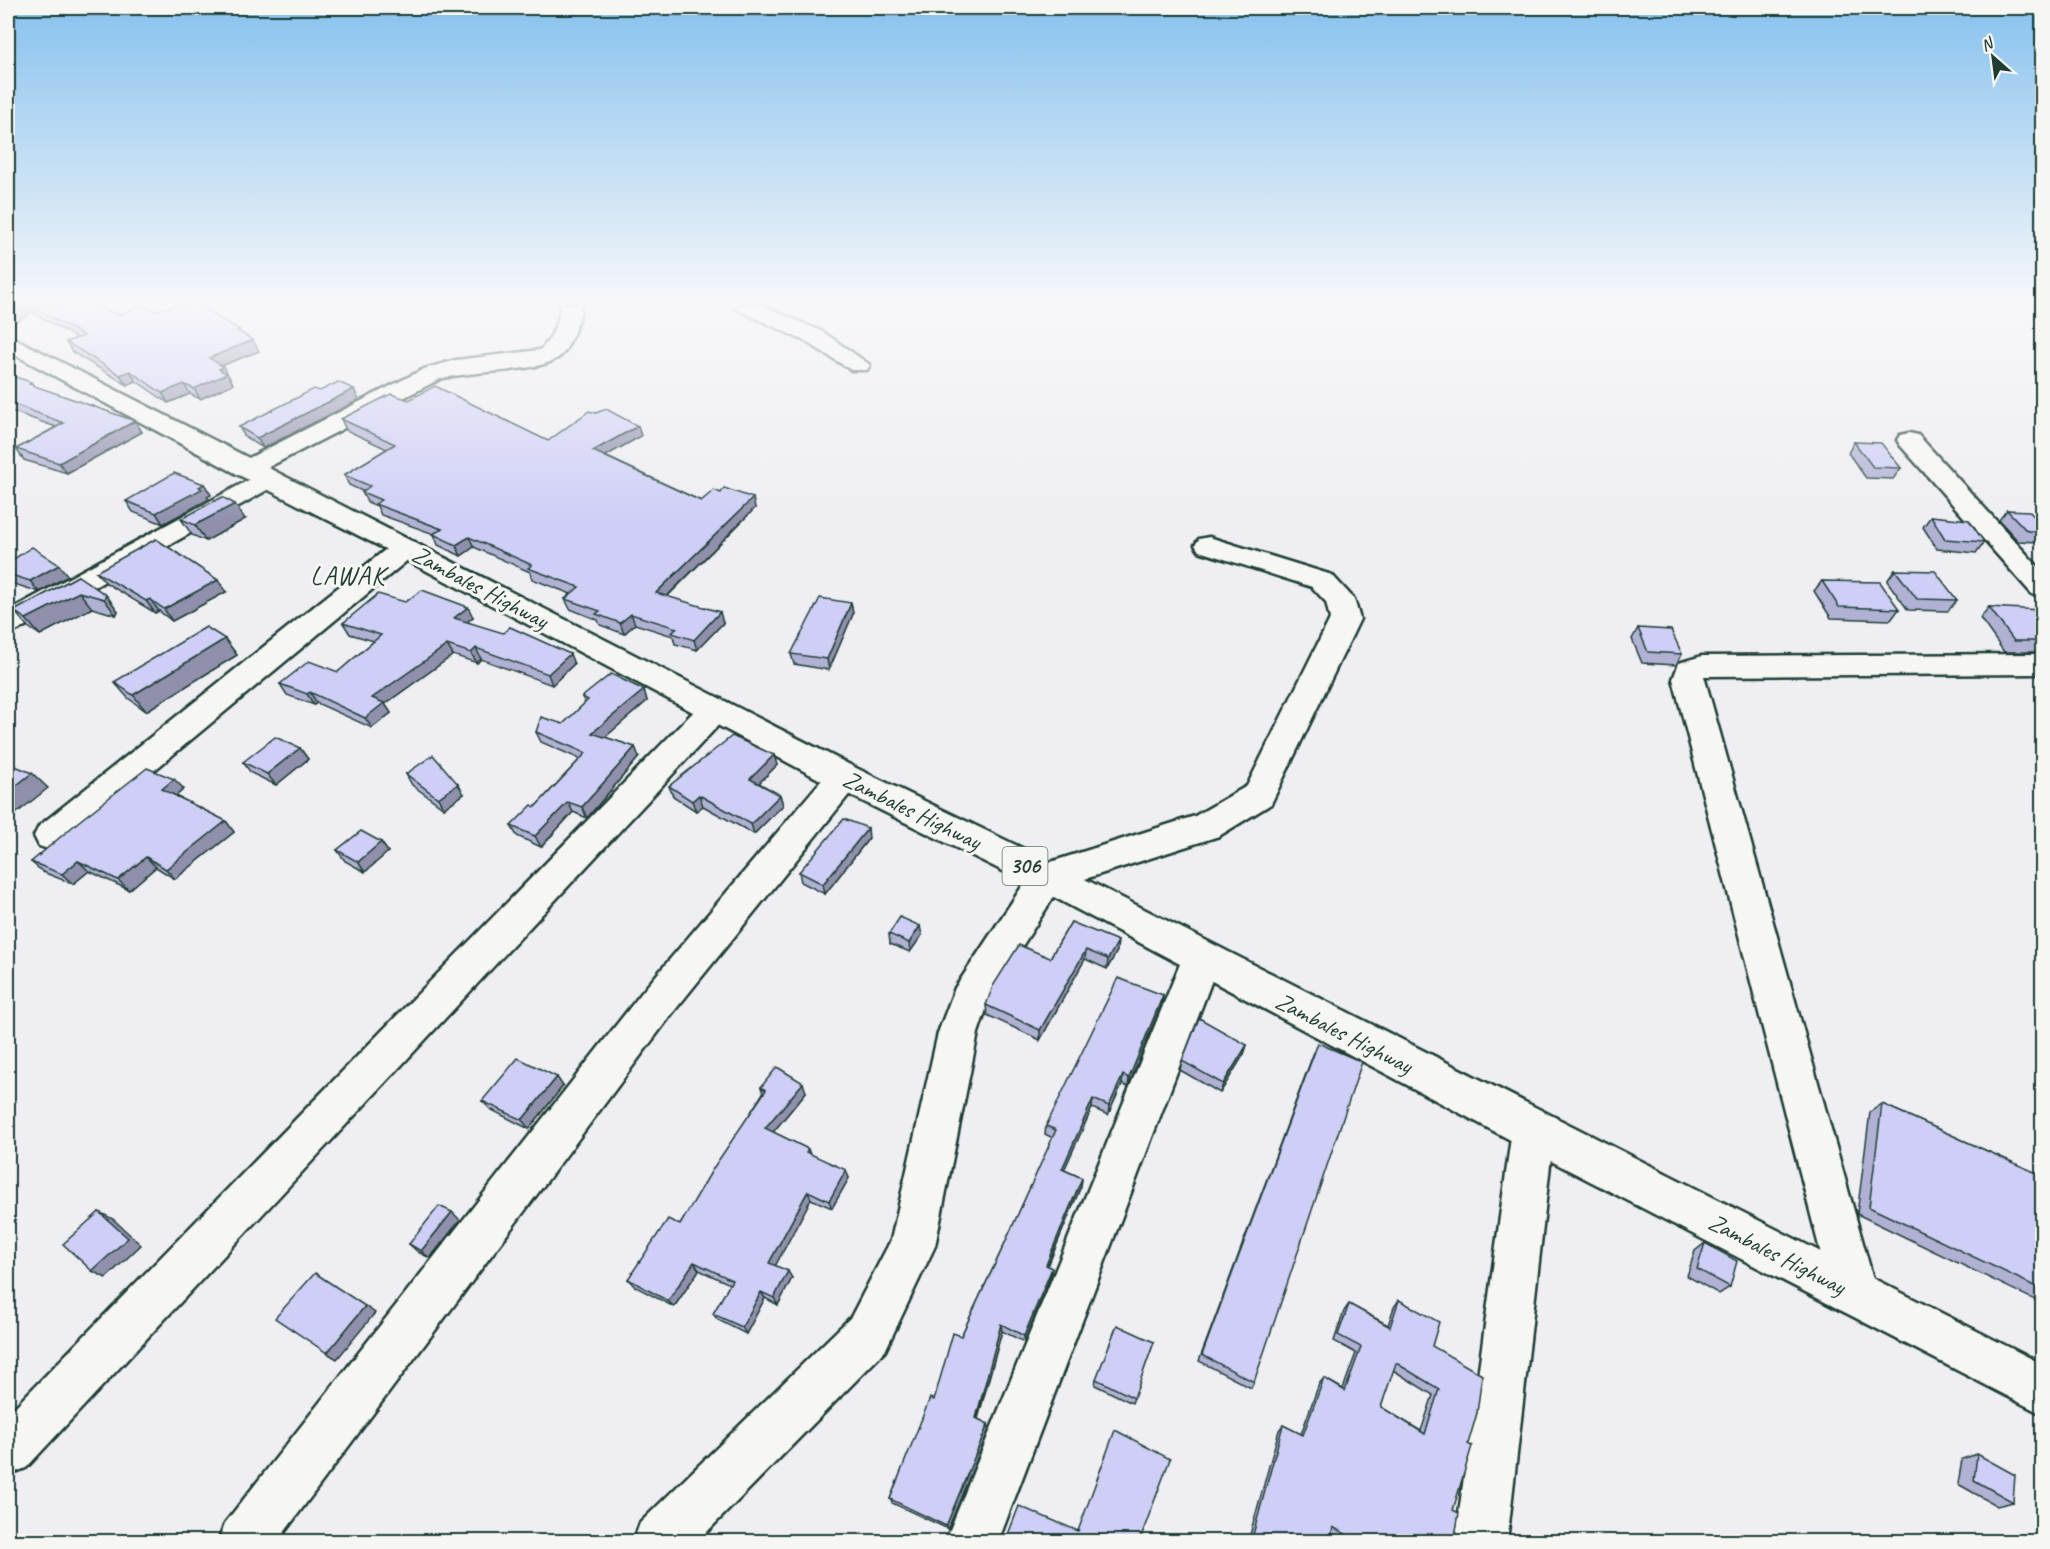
<svg xmlns="http://www.w3.org/2000/svg" width="2050" height="1549" viewBox="0 0 2050 1549" font-family="Caveat,sans-serif">
	<style>
		.lines { fill: none; stroke-linecap: round; stroke-linejoin: round }
		.minor-casing { stroke: #1f3d34; stroke-width: 5 }
		.major-casing { stroke: #1f3d34; stroke-width: 5 }
		.minor { fill: #f6f6f2; fill-rule: evenodd }
		.major { fill: #f6f6f2; fill-rule: evenodd }
		.wall { fill: #b1b1d4; stroke: #1f3d34; stroke-width: 1.5; fill-rule: evenodd }
		.shaded-wall { fill: #9090ad; stroke: #1f3d34; stroke-width: 1.5 }
		.building { fill: #cecef7; stroke: #1f3d34; stroke-width: 1.5; fill-rule: evenodd }
		.labels { text-anchor: middle; dominant-baseline: central; stroke-width: 6; stroke-linejoin: round; paint-order: stroke }
		.shield { fill: #f6f6f2; stroke: #60746d; stroke-width: 1.5 }
		.shield-label { font-size: 22px; font-weight: bold; fill: #1f3d34 }
		.street-label { font-size: 24px; fill: #1f3d34; stroke: #f6f6f2 }
		.neighbourhood-label { font-size: 26px; letter-spacing: 1.5px; fill: #1f3d34; stroke: #f6f6f2 }
	</style>
	<rect width="100%" height="100%" fill="#eeeef3"/>
	<filter id="ink" filterUnits="userSpaceOnUse"><feTurbulence type="fractalNoise" baseFrequency=".0167" numOctaves="2"/><feDisplacementMap in="SourceGraphic" scale="12" xChannelSelector="R" yChannelSelector="G"/><feConvolveMatrix kernelMatrix="1 2 1 2 8 2 1 2 1" color-interpolation-filters="sRGB"/></filter>
	<g filter="url(#ink)">
		<g class="lines">
			<g class="minor-casing">
				<g id="minor">
					<path d="M560,305H580C582,315 577,323 574,332C569,342 566,354 556,359C533,373 471,370 440,379L255,474L246,477L237,474L233,469L237,464L424,369L456,360L540,350C550,342 561,319 560,305Z"/>
					<polygon points="733,305 761,305 823,332 870,365 867,370 851,370 807,342 736,309"/>
					<polygon points="1909,433 1918,435 2042,571 2042,597 2032,594 1900,445 1897,440 1900,435"/>
					<polygon points="267,472 276,475 280,480 276,485 18,630 8,633 8,611 258,475"/>
					<polygon points="1209,537 1332,575 1354,599 1360,619 1271,804 1219,836 1060,887 991,995 978,1033 935,1246 885,1351 697,1542 633,1542 640,1523 851,1317 891,1240 938,1033 955,988 1035,867 1195,816 1247,786 1330,619 1326,602 1312,587 1199,551 1195,545 1199,539"/>
					<polygon points="405,540 415,542 419,548 415,554 63,846 51,850 39,846 34,836 39,826 395,542"/>
					<polygon points="2042,654 2042,674 1704,676 1877,1293 1870,1309 1854,1316 1838,1309 1831,1293 1673,679 1679,663 1702,656"/>
					<polygon points="714,699 725,702 730,710 725,718 26,1468 8,1475 8,1414 703,702"/>
					<polygon points="844,764 856,768 861,777 856,786 671,1015 277,1542 218,1542 225,1523 643,991 832,768"/>
					<polygon points="1201,943 1214,947 1220,959 998,1542 945,1542 1182,959 1188,947"/>
					<polygon points="1533,1110 1548,1116 1554,1130 1507,1542 1455,1542 1512,1130 1518,1116"/>
				</g>
			</g>
			<g class="major-casing">
				<polygon id="major" points="8,335 856,768 1061,867 2042,1364 2042,1414 1518,1144 1035,887 832,786 395,554 237,474 8,351"/>
			</g>
			<use href="#minor" class="minor"/>
			<use href="#major" class="major"/>
		</g>
		<g class="wall">
			<polygon points="8,305 91,305 120,315 157,311 243,334 259,351 221,366 230,378 233,384 200,399 190,394 168,403 136,381 127,385 72,352 66,342 77,338 32,312 13,324 8,320"/>
			<polygon points="8,375 31,382 34,386 135,421 142,432 67,473 24,460 16,449 56,427 8,410"/>
			<polygon points="359,400 263,448 245,437 239,427"/>
			<polygon points="409,400 548,441 641,436 605,456 701,501 755,508 667,597 723,623 697,650 675,644 673,636 635,624 624,634 600,625 598,620 570,609 565,599 571,594 532,579 530,572 474,547 461,556 438,545 434,534 381,515 377,506 367,502 362,492 362,491 349,485 344,475 387,449 346,430 341,419"/>
			<polygon points="1854,442 1901,468 1893,479 1866,478 1848,453"/>
			<polygon points="204,484 211,495 207,497 209,499 163,524 133,512 126,501"/>
			<polygon points="2007,510 2043,526 2043,537 2038,542 2018,541 1999,520"/>
			<polygon points="1931,516 1984,542 1976,553 1937,549 1923,527"/>
			<polygon points="181,519 245,519 206,541 192,535"/>
			<polygon points="8,563 68,576 39,592 8,582"/>
			<polygon points="1895,570 1957,600 1948,611 1908,610 1887,581"/>
			<polygon points="96,572 226,592 172,621 159,611 155,613 106,583"/>
			<polygon points="78,576 106,595 118,611 116,615 92,608 40,635 28,627 14,611"/>
			<polygon points="1822,581 1899,609 1891,620 1831,618 1814,591"/>
			<polygon points="405,602 473,617 467,622 574,664 552,685 481,659 477,663 453,655 385,704 391,713 372,728 317,703 314,705 287,695 280,684 338,672 374,641 350,634 343,623"/>
			<polygon points="851,603 853,614 829,670 794,664 791,654"/>
			<polygon points="1989,607 2043,614 2043,652 2004,652 1980,618"/>
			<polygon points="1638,628 1682,654 1676,665 1642,663 1632,639"/>
			<polygon points="225,639 237,655 146,711 128,698 114,682"/>
			<polygon points="644,690 647,701 605,737 635,747 639,757 587,818 573,812 541,847 517,836 511,826 535,807 580,759 541,742 536,732 563,724 585,703 582,697"/>
			<polygon points="300,748 308,759 276,785 251,773 243,762"/>
			<polygon points="777,765 759,783 780,795 783,805 754,834 703,806 696,811 673,796 669,786"/>
			<polygon points="406,774 464,794 444,808 412,785"/>
			<polygon points="184,789 176,796 226,821 234,832 175,879 156,867 129,890 89,871 73,884 43,872 31,862"/>
			<polygon points="869,838 825,894 801,882 799,872"/>
			<polygon points="381,842 388,852 365,872 345,861 337,850"/>
			<polygon points="1071,922 1117,951 1107,969 1085,959 1040,1040 987,1015 986,1005 1050,958"/>
			<polygon points="889,934 922,935 910,952 890,944"/>
			<polygon points="1163,995 1161,1005 1128,1087 1122,1084 1108,1115 1092,1108 1064,1170 1082,1178 1081,1186 1048,1266 1051,1275 1024,1342 1002,1331 978,1419 988,1424 989,1429 948,1529 892,1503 890,1499 934,1400 961,1336 1004,1245 1053,1138 1045,1134 1046,1126"/>
			<polygon points="1247,1045 1244,1054 1220,1093 1180,1070 1182,1061"/>
			<polygon points="1314,1052 1254,1382 1251,1388 1199,1361"/>
			<polygon points="563,1086 529,1129 490,1109 482,1101"/>
			<polygon points="761,1087 806,1092 773,1132 808,1149 810,1154 849,1178 832,1208 811,1199 775,1266 792,1278 778,1305 765,1298 746,1334 718,1320 713,1314 730,1284 699,1270 674,1307 634,1286 628,1279 680,1225 763,1093"/>
			<polygon points="1882,1104 2043,1176 2043,1304 1857,1214 1870,1112"/>
			<polygon points="460,1220 430,1258 418,1252 409,1244"/>
			<polygon points="1705,1243 1730,1287 1719,1294 1687,1276 1695,1251"/>
			<path d="M1399,1300L1432,1346L1468,1444L1453,1510L1454,1542H1347L1331,1533L1329,1542H1248L1279,1430L1283,1425L1301,1434L1319,1384L1324,1378L1343,1389L1356,1353L1334,1341L1344,1311L1349,1304L1388,1325L1394,1307ZM1393,1370L1433,1395L1421,1431L1381,1407Z"/>
			<polygon points="1154,1342 1132,1403 1095,1385 1096,1379"/>
			<polygon points="1977,1454 2013,1502 1997,1506 1958,1484 1962,1459"/>
		</g>
		<g class="shaded-wall">
			<polygon points="20,305 27,305 32,312 13,324 8,316 8,313"/>
			<polygon points="253,340 259,351 215,368 209,358"/>
			<polygon points="224,367 233,384 200,399 194,389 219,369"/>
			<polygon points="130,371 136,381 127,385 120,375"/>
			<polygon points="184,384 190,394 168,403 162,393"/>
			<polygon points="354,389 359,400 263,448 257,438"/>
			<polygon points="135,421 142,432 67,473 59,463"/>
			<polygon points="638,426 641,436 597,461 593,451"/>
			<polygon points="204,484 211,495 207,497 209,499 163,524 156,513"/>
			<polygon points="753,498 755,508 659,604 656,593"/>
			<polygon points="235,504 245,519 206,541 195,525"/>
			<polygon points="469,537 474,547 461,556 456,545"/>
			<polygon points="59,565 68,576 39,592 30,581"/>
			<polygon points="218,580 226,592 172,621 164,609"/>
			<polygon points="79,592 92,608 40,635 26,619"/>
			<polygon points="106,595 118,611 116,615 104,599"/>
			<polygon points="150,599 159,611 155,613 146,601"/>
			<polygon points="851,603 853,614 829,670 827,659"/>
			<polygon points="468,607 473,617 460,628 454,618"/>
			<polygon points="720,612 723,623 697,650 694,640"/>
			<polygon points="631,614 635,624 624,634 620,623"/>
			<polygon points="225,639 237,655 146,711 133,695"/>
			<polygon points="447,645 453,655 385,704 391,713 372,728 365,718 372,698"/>
			<polygon points="476,648 481,659 477,663 471,653"/>
			<polygon points="570,654 574,664 552,685 548,674"/>
			<polygon points="644,690 647,701 597,744 592,733"/>
			<polygon points="310,692 317,703 314,705 307,694"/>
			<polygon points="635,747 639,757 587,818 582,807"/>
			<polygon points="300,748 308,759 276,785 267,774"/>
			<polygon points="774,755 777,765 753,789 750,779"/>
			<polygon points="32,773 48,788 8,820 8,792"/>
			<polygon points="174,779 184,789 172,799 162,789"/>
			<polygon points="458,784 464,794 444,808 438,798"/>
			<polygon points="699,795 703,806 696,811 692,801"/>
			<polygon points="780,795 783,805 754,834 751,824"/>
			<polygon points="568,802 573,812 541,847 535,836"/>
			<polygon points="226,821 234,832 175,879 166,869"/>
			<polygon points="868,828 869,838 825,894 823,884"/>
			<polygon points="381,842 388,852 365,872 358,862"/>
			<polygon points="146,857 156,867 129,890 118,880"/>
			<polygon points="78,861 89,871 73,884 62,874"/>
			<polygon points="920,926 922,935 910,952 909,943"/>
			<polygon points="1118,941 1117,951 1107,969 1108,959"/>
			<polygon points="1086,950 1085,959 1040,1040 1040,1030"/>
			<polygon points="1163,995 1161,1005 1128,1087 1129,1078"/>
			<polygon points="1247,1045 1244,1054 1220,1093 1223,1084"/>
			<polygon points="1123,1075 1122,1084 1108,1115 1109,1106"/>
			<polygon points="557,1077 563,1086 529,1129 522,1120"/>
			<polygon points="803,1083 806,1092 769,1137 765,1128"/>
			<polygon points="1093,1099 1092,1108 1061,1177 1062,1169"/>
			<polygon points="846,1170 849,1178 832,1208 829,1201"/>
			<polygon points="1082,1178 1081,1186 1045,1272 1046,1265"/>
			<polygon points="808,1191 811,1199 773,1270 769,1263"/>
			<polygon points="99,1212 113,1219 141,1245 106,1278 92,1271"/>
			<polygon points="452,1212 460,1220 430,1258 421,1251"/>
			<polygon points="694,1262 699,1270 674,1307 668,1301"/>
			<polygon points="1052,1268 1051,1275 1024,1342 1024,1336"/>
			<polygon points="788,1271 792,1278 778,1305 774,1298"/>
			<polygon points="761,1292 765,1298 746,1334 742,1327"/>
			<polygon points="365,1306 375,1313 337,1359 327,1353"/>
			<polygon points="1001,1324 1002,1331 976,1423 976,1418"/>
			<polygon points="988,1424 989,1429 948,1529 946,1526"/>
		</g>
		<g class="building">
			<polygon points="8,305 20,305 8,313"/>
			<polygon points="30,305 91,305 120,315 141,305 157,311 174,305 197,305 240,330 237,331 253,340 209,358 224,367 219,369 227,374 194,389 184,384 162,393 130,371 120,375 66,342 84,336"/>
			<polygon points="8,375 31,382 29,384 135,421 59,463 16,449 64,423 8,402"/>
			<polygon points="338,382 354,389 257,438 239,427 314,389 320,391"/>
			<polygon points="435,386 548,441 589,411 596,413 606,409 638,426 593,451 701,501 714,490 721,493 724,488 753,498 656,593 720,612 694,640 672,633 677,628 631,614 620,623 596,614 600,611 565,599 579,587 528,568 532,565 469,537 456,545 433,534 442,529 375,504 381,500 362,492 370,486 344,475 395,444 341,419 391,394 409,400"/>
			<polygon points="1854,442 1881,443 1901,468 1873,467"/>
			<polygon points="174,473 204,484 199,487 202,489 156,513 126,501"/>
			<polygon points="222,497 235,504 195,525 181,519"/>
			<polygon points="2007,510 2029,511 2043,526 2043,531 2027,531"/>
			<polygon points="1931,516 1969,520 1984,542 1945,539"/>
			<polygon points="156,539 218,580 164,609 150,599 146,601 96,572"/>
			<polygon points="32,547 59,565 30,581 8,574 8,563"/>
			<polygon points="1895,570 1935,571 1957,600 1917,599"/>
			<polygon points="78,576 106,595 104,599 79,592 26,619 14,611"/>
			<polygon points="1822,581 1880,582 1899,609 1839,607"/>
			<polygon points="422,590 468,607 454,618 503,633 510,627 570,654 548,674 476,648 471,653 447,645 372,698 384,703 365,718 310,692 307,694 280,684 309,661 338,672 381,635 343,623 378,594 405,602"/>
			<polygon points="820,598 851,603 827,659 791,654"/>
			<polygon points="1989,607 2040,610 2043,614 2043,641 2014,641"/>
			<polygon points="206,627 225,639 133,695 114,682"/>
			<polygon points="1638,628 1671,630 1682,654 1648,652"/>
			<polygon points="611,674 644,690 592,733 635,747 582,807 568,802 535,836 511,826 532,805 535,807 586,753 536,732 541,717 563,724 588,700 582,697"/>
			<polygon points="732,736 774,755 750,779 780,795 751,824 699,795 692,801 669,786"/>
			<polygon points="275,737 300,748 267,774 243,762"/>
			<polygon points="433,755 458,784 438,798 406,774"/>
			<polygon points="8,763 32,773 8,792"/>
			<polygon points="147,768 174,779 162,789 226,821 166,869 146,857 118,880 78,861 62,874 31,862 78,822"/>
			<polygon points="844,819 868,828 823,884 799,872"/>
			<polygon points="361,831 381,842 358,862 337,850"/>
			<polygon points="900,917 920,926 909,943 889,934"/>
			<polygon points="1071,922 1118,941 1108,959 1086,950 1040,1030 986,1005 993,986 1019,945 1050,958"/>
			<polygon points="1118,978 1163,995 1129,1078 1123,1075 1109,1106 1093,1099 1062,1169 1082,1178 1046,1265 1052,1268 1024,1336 1001,1324 976,1418 988,1424 946,1526 890,1499 930,1398 934,1400 953,1333 961,1336 1004,1245 1056,1130 1046,1126"/>
			<polygon points="1199,1018 1247,1045 1223,1084 1182,1061"/>
			<polygon points="1318,1043 1362,1062 1254,1382 1202,1355"/>
			<polygon points="518,1058 557,1077 522,1120 482,1101"/>
			<polygon points="777,1067 803,1083 765,1128 808,1149 806,1152 846,1170 829,1201 808,1191 769,1263 788,1271 774,1298 761,1292 742,1327 713,1314 732,1280 694,1262 668,1301 628,1279 668,1219 680,1225 714,1167 766,1090 761,1087"/>
			<polygon points="1882,1104 2043,1176 2043,1290 1869,1207"/>
			<polygon points="439,1206 452,1212 421,1251 409,1244"/>
			<polygon points="99,1212 128,1238 92,1271 63,1244"/>
			<polygon points="1705,1243 1737,1261 1730,1287 1697,1269"/>
			<polygon points="315,1273 365,1306 327,1353 275,1318"/>
			<path d="M1399,1300L1439,1322L1432,1346L1482,1375L1477,1413L1468,1444L1472,1446L1453,1510L1459,1513L1454,1542H1360L1333,1527L1329,1542H1251L1283,1425L1303,1435L1324,1378L1345,1391L1361,1347L1338,1335L1349,1304L1390,1327ZM1396,1363L1439,1389L1425,1434L1381,1407Z"/>
			<polygon points="1117,1325 1154,1342 1134,1398 1096,1379"/>
			<polygon points="1115,1430 1170,1459 1139,1542 1005,1542 1019,1506 1078,1531"/>
			<polygon points="1977,1454 2015,1475 2013,1502 1974,1480"/>
		</g>
	</g>
	<linearGradient id="sky" x2="0" y2="1"><stop stop-color="#87c2ee"/><stop offset="0.58" stop-color="#f7f7fa"/><stop offset="1" stop-color="#f7f7fa" stop-opacity="0"/></linearGradient>
	<rect width="2050" height="522" fill="url(#sky)"/>
	<g class="labels">
		<rect class="shield" x="1002.5" y="847" width="45" height="38" rx="4.5"/>
		<g class="shield-label">
			<text x="1025" y="866">306</text>
		</g>
		<g class="street-label">
			<text transform="translate(480 587) rotate(28)">Zambales Highway</text>
			<text transform="translate(912 810) rotate(26)">Zambales Highway</text>
			<text transform="translate(1344 1033) rotate(27)">Zambales Highway</text>
			<text transform="translate(1777 1254) rotate(27)">Zambales Highway</text>
		</g>
		<g class="neighbourhood-label">
			<text x="348" y="575">LAWAK</text>
		</g>
	</g>
	<rect width="2050" height="1549" fill="none" stroke="#f6f6f2" stroke-width="30"/>
	<rect x="15" y="15" width="2020" height="1519" fill="none" stroke="#1f3d34" stroke-width="2" filter="url(#ink)"/>
	<g transform="translate(1993 57) rotate(332)" stroke="#f6f6f2" stroke-width="4.5" paint-order="stroke">
	<path d="M0-4.5L10 22L0 15L-10 22Z" fill="#1f3d34"/>
	<text y="-9" font-size="16" font-weight="bold" text-anchor="middle" fill="#1f3d34">N</text>
	</g>
</svg>
